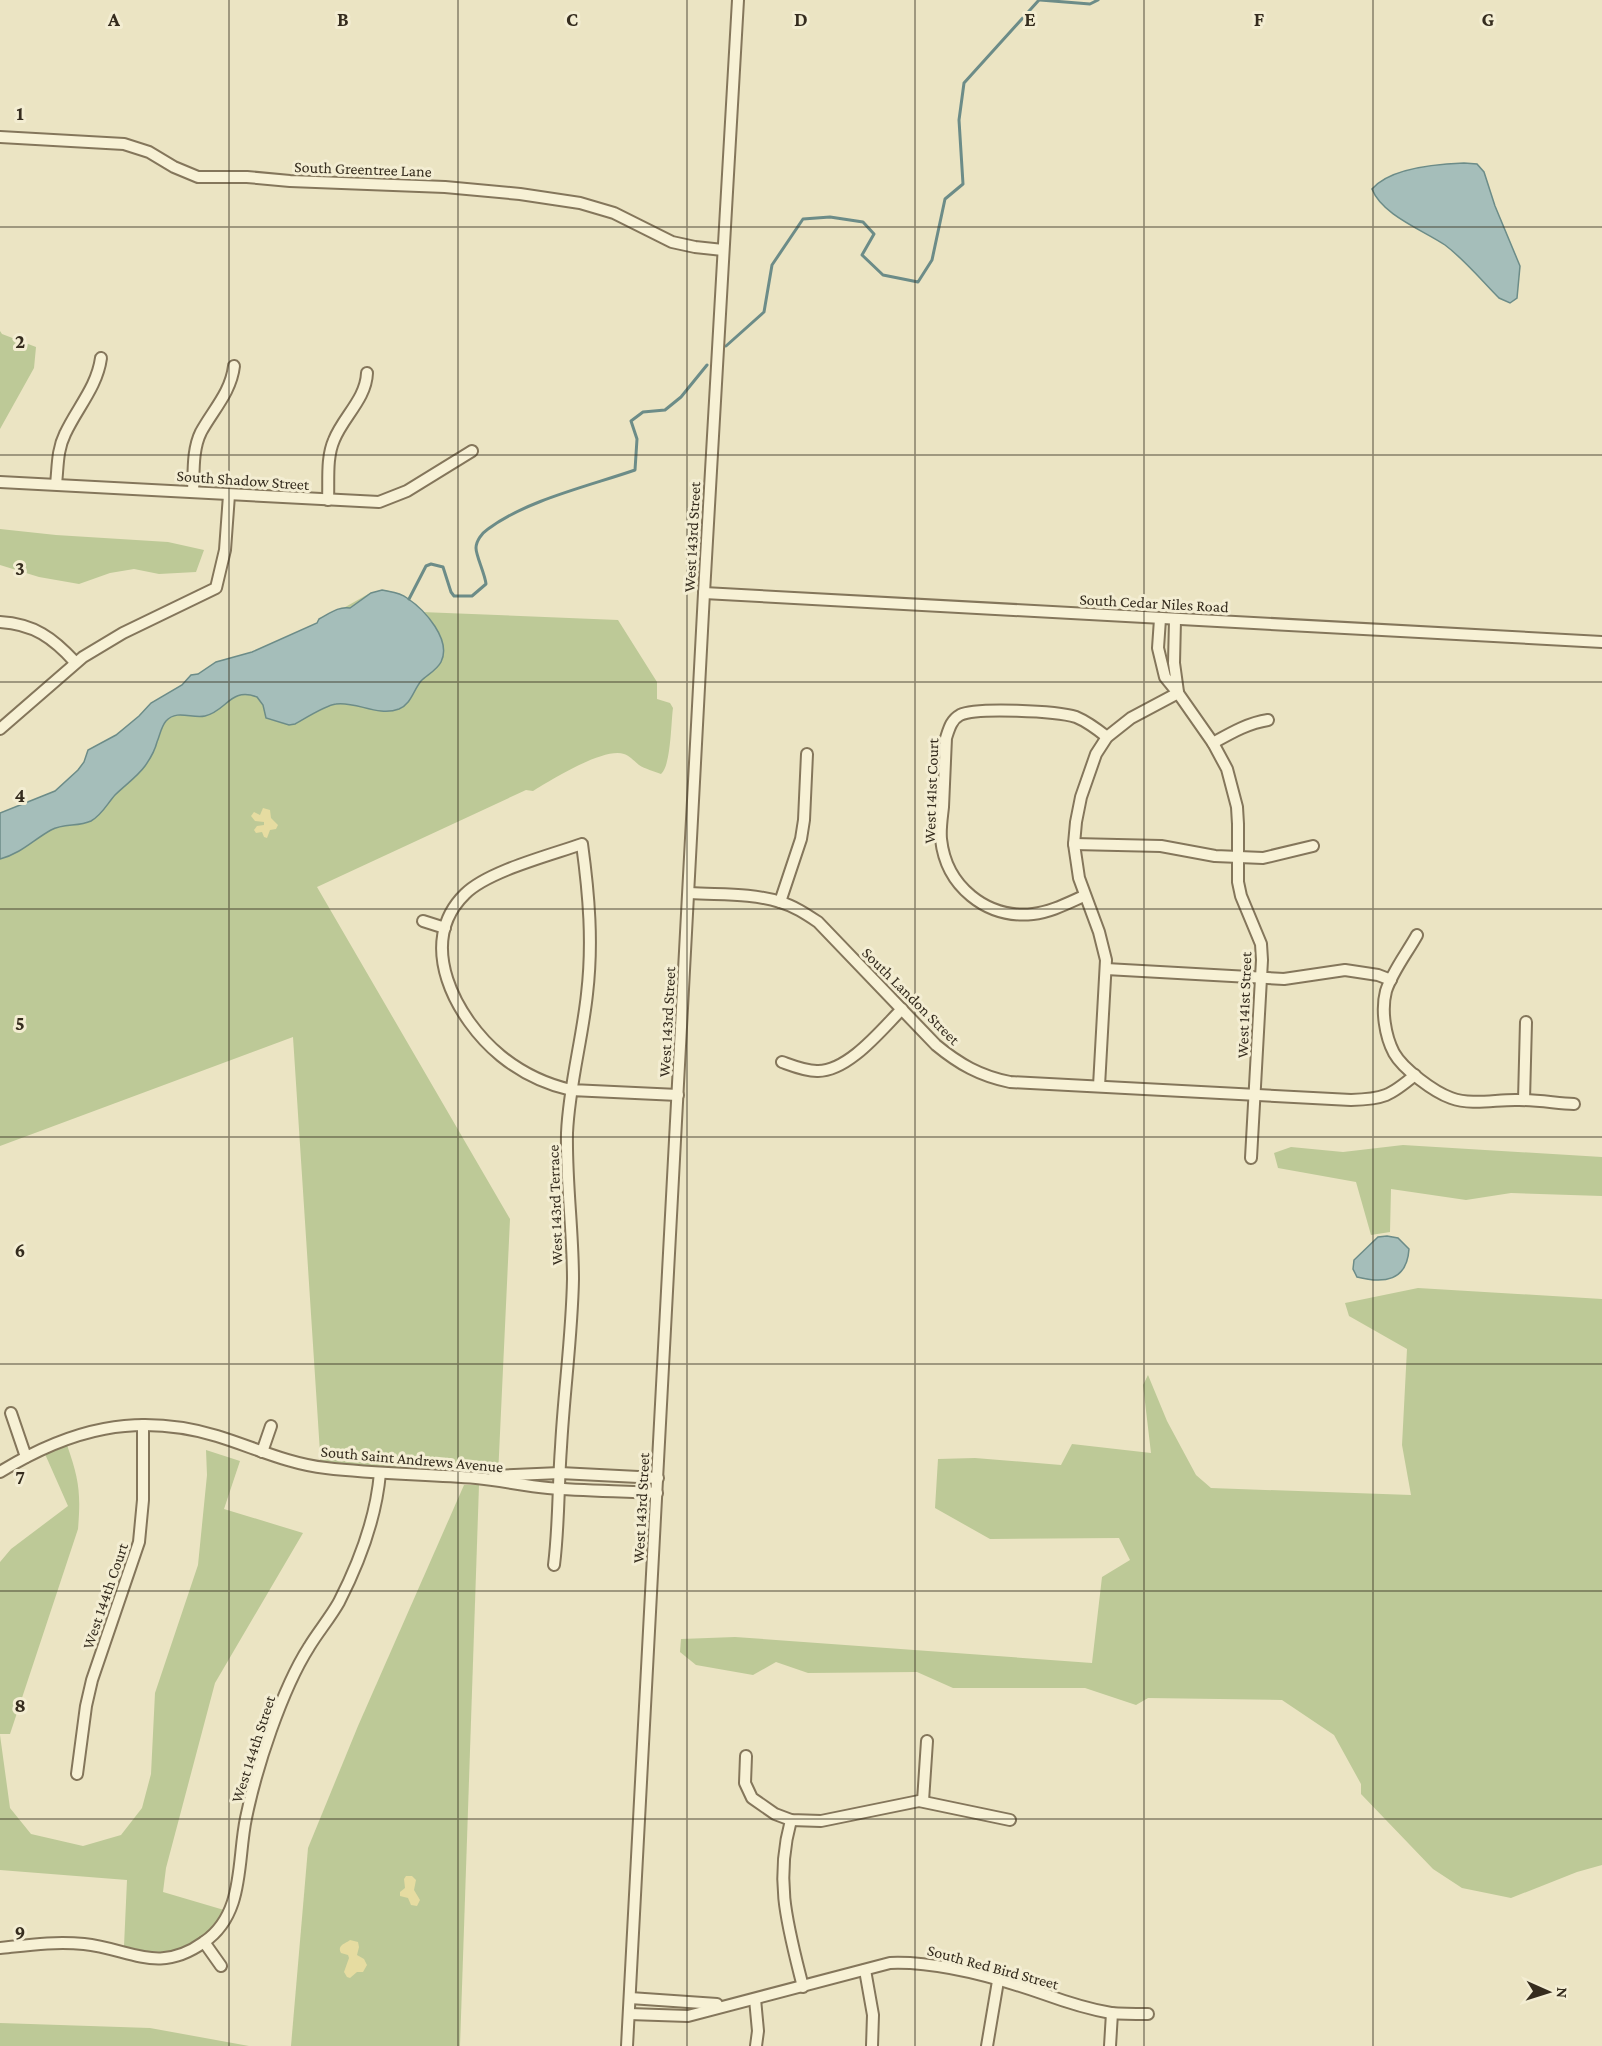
<svg xmlns="http://www.w3.org/2000/svg" width="1602" height="2046" viewBox="0 0 1602 2046" font-family="'Crimson Pro',serif">
	<style>
		.green { fill: #bdc997 }
		.sand { fill: #e6dca1 }
		.water { fill: #a5beba; stroke: #6c8c88; stroke-width: 1.5 }
		.lines { fill: none; stroke-linecap: round; stroke-linejoin: round }
		.stream { stroke: #6c8c88; stroke-width: 3 }
		.street-casing { stroke: #84765b; stroke-width: 14 }
		.street { stroke: #f7f1d5; stroke-width: 10 }
		.grid { fill: none; stroke: #352c1e; stroke-width: 1.5; stroke-opacity: 0.55 }
		.labels { text-anchor: middle; dominant-baseline: central; stroke-width: 6; stroke-linejoin: round; paint-order: stroke }
		.street-label { font-size: 16px; fill: #352c1e; stroke: #f3edd2 }
		.grid-label { font-size: 20px; text-anchor: middle; font-weight: bold; fill: #352c1e; stroke: #f3edd2; stroke-width: 6; stroke-linejoin: round; paint-order: stroke }
	</style>
	<rect width="100%" height="100%" fill="#ebe4c3"/>
	<g class="green">
		<polygon points="0,331 2,334 36,347 34,368 0,429"/>
		<polygon points="0,529 56,535 168,542 204,550 196,572 159,574 134,569 110,573 79,584 39,577 0,565"/>
		<path d="M386,590L406,597L421,612L618,620L657,682V699L670,703L673,708C671,722 671,766 661,774C654,771 645,769 639,765C634,761 630,756 624,754C604,747 551,780 533,791L526,790L317,887L510,1219L498,1476L321,1468L293,1037L0,1146V816L56,797L93,750L370,593Z"/>
		<polygon points="1403,1145 1602,1157 1602,1196 1511,1193 1466,1200 1391,1189 1390,1232 1371,1235 1356,1182 1278,1168 1274,1153 1291,1147 1343,1152"/>
		<polygon points="1418,1288 1602,1299 1602,1865 1577,1872 1511,1898 1462,1888 1433,1869 1361,1794 1361,1784 1334,1735 1282,1700 1148,1698 1136,1705 1085,1688 953,1688 917,1672 808,1673 776,1662 753,1675 696,1665 680,1652 681,1639 735,1637 1092,1663 1102,1577 1130,1560 1119,1538 990,1539 935,1508 938,1459 975,1458 1061,1465 1072,1444 1151,1453 1143,1385 1148,1375 1167,1421 1196,1475 1211,1488 1411,1495 1402,1445 1407,1349 1349,1316 1345,1303"/>
		<path d="M67,1445C79,1479 81,1493 78,1529L10,1734H0V1562L11,1549L68,1506L45,1454Z"/>
		<path d="M206,1450L240,1461L224,1509L303,1533L215,1683L166,1868L163,1892L224,1910C197,1952 171,1959 124,1946L127,1880L0,1870V1735L10,1808L31,1834L83,1846L121,1835L142,1808L151,1774L155,1693L198,1565L207,1475Z"/>
		<polygon points="464,1485 479,1485 460,2046 291,2046 308,1848 358,1726"/>
		<polygon points="0,2023 150,2028 249,2046 0,2046"/>
	</g>
	<g class="sand">
		<polygon points="263,808 270,810 271,818 278,825 276,829 270,830 267,838 264,837 262,832 256,833 254,830 257,826 264,825 264,822 255,821 251,816 254,812 260,815"/>
		<polygon points="406,1876 412,1876 416,1880 414,1890 420,1900 417,1906 411,1905 408,1898 400,1896 400,1892 405,1888 404,1879"/>
		<path d="M350,1940L358,1942L359,1947L357,1955L364,1959L367,1965L363,1972H357L350,1978L347,1977L344,1972L349,1958L348,1955L341,1953C337,1945 345,1944 350,1940Z"/>
	</g>
	<g class="water">
		<path d="M1464,163L1477,164L1484,172L1495,206L1520,266L1517,298L1510,303L1499,298C1482,281 1465,260 1445,245C1423,230 1382,215 1372,189C1390,168 1437,164 1464,163Z"/>
		<path d="M382,590C390,592 399,592 407,598C425,610 452,640 441,662C437,670 427,675 421,681C413,691 411,704 399,709C378,717 356,701 336,704C326,705 304,719 295,724L289,725L266,718L263,705L257,697C230,687 227,711 205,716C192,719 177,709 166,721C161,727 160,735 157,742C155,750 150,759 145,766C137,777 125,785 115,795C107,804 102,815 91,821C78,827 64,823 51,830C33,840 22,853 0,859V813L55,791L78,770L84,762L88,750L116,735L139,716L151,703L182,685L191,675L198,674L216,662L252,652L317,623L319,619C329,614 338,606 350,608L371,593Z"/>
		<path d="M1387,1236L1398,1238L1409,1249C1407,1281 1384,1284 1357,1277L1353,1269L1354,1260L1378,1237Z"/>
	</g>
	<g class="lines">
		<g class="stream">
			<polyline points="1040,0 1090,4 1098,0"/>
			<polyline points="726,346 764,312 772,265 803,219 830,217 863,222 874,234 862,255 883,275 918,282 932,260 945,199 963,184 959,120 964,83 1039,0"/>
			<path d="M409,599L426,566L431,564L443,567L451,592L454,596H472L486,584C485,574 476,556 476,548C476,541 482,533 488,529C527,500 589,486 635,470L637,439L631,421L643,412L665,410L681,397L707,365"/>
		</g>
		<g class="street-casing">
			<g id="street">
				<polyline points="0,137 124,144 149,152 174,167 198,177 247,177 290,181 445,187 520,194 580,203 614,213 672,242 695,247 723,250"/>
				<polyline points="0,482 379,502 407,491 472,451"/>
				<path d="M56,484C58,467 57,450 65,434C77,408 97,387 101,358"/>
				<path d="M193,492C194,473 192,450 201,432C213,410 231,392 234,366"/>
				<path d="M328,500C329,481 326,458 334,440C343,417 366,399 367,373"/>
				<polyline points="704,593 1602,642"/>
				<polyline points="1160,619 1158,648 1165,677 1178,693 1213,743 1227,769 1237,807 1238,824 1238,882 1241,896 1261,944 1262,960 1251,1158"/>
				<polyline points="1175,620 1174,663 1178,692"/>
				<path d="M0,622C34,624 53,638 75,662"/>
				<polyline points="0,729 83,657 123,633 216,588 225,550 229,495"/>
				<path d="M1213,743C1231,733 1248,723 1268,720"/>
				<polyline points="1074,844 1161,846 1215,856 1263,858 1313,846"/>
				<path d="M690,893C719,895 752,893 780,902C794,906 806,914 818,922L936,1045C959,1064 980,1076 1010,1082L1351,1100C1384,1099 1390,1096 1415,1075"/>
				<path d="M1084,896C1068,903 1051,912 1033,914C986,919 946,886 941,839C940,828 942,817 943,807C944,784 945,761 946,738C949,729 951,720 960,715C976,707 1057,711 1076,717C1088,722 1097,729 1107,737"/>
				<polyline points="780,902 801,839 804,820 807,754"/>
				<polyline points="423,921 445,928"/>
				<path d="M1417,935C1407,953 1392,972 1386,991C1381,1010 1385,1036 1394,1053C1403,1069 1434,1092 1451,1098C1473,1106 1497,1099 1519,1100C1537,1100 1556,1103 1574,1104"/>
				<polyline points="1106,969 1284,979 1345,970 1378,975 1391,980"/>
				<path d="M782,1062C793,1066 805,1071 817,1071C848,1072 882,1029 902,1009"/>
				<polyline points="1099,1086 1106,960 1099,932 1079,878 1074,844 1076,822 1081,797 1096,754 1107,737 1131,718 1178,693"/>
				<polyline points="1524,1100 1526,1022"/>
				<polyline points="11,1413 26,1457"/>
				<polyline points="262,1452 271,1426"/>
				<path d="M0,1472C70,1429 136,1412 217,1436C253,1447 288,1464 326,1468C376,1474 426,1474 476,1478C500,1480 524,1486 548,1488C584,1491 621,1491 657,1493"/>
				<polyline points="494,1476 560,1473 658,1478"/>
				<path d="M554,1565C559,1525 558,1487 561,1447C564,1391 572,1335 573,1279C573,1230 566,1182 567,1133C569,1086 582,1041 587,994C593,943 589,895 582,844C551,855 488,871 465,894C415,943 456,1019 501,1056C522,1073 545,1084 571,1090L678,1095"/>
				<polyline points="746,1756 745,1783 752,1798 775,1814 791,1820 821,1821 919,1801 1010,1820"/>
				<polyline points="77,1774 86,1706 92,1680 139,1542 143,1500 143,1425"/>
				<polyline points="923,1801 927,1741"/>
				<path d="M791,1820C774,1882 788,1927 803,1987"/>
				<path d="M0,1948C28,1945 55,1941 84,1944C131,1949 158,1975 204,1942"/>
				<path d="M221,1966L204,1942C245,1914 237,1861 246,1818C252,1789 261,1758 271,1730C281,1702 293,1672 309,1647C318,1632 330,1618 339,1602C360,1561 376,1519 380,1473"/>
				<polyline points="865,1970 873,2015 872,2046"/>
				<polyline points="630,1998 717,2004"/>
				<polyline points="755,1999 758,2031 756,2046"/>
				<path d="M629,2014L688,2016L890,1963C939,1961 998,1978 1044,1994C1066,2002 1088,2009 1111,2013C1123,2014 1136,2014 1148,2014"/>
				<polyline points="627,2046 704,593 738,0"/>
				<polyline points="987,2046 998,1981"/>
				<polyline points="1110,2046 1112,2013"/>
			</g>
		</g>
		<use href="#street" class="street"/>
	</g>
	<path class="grid" d="M229,0V2046M458,0V2046M687,0V2046M915,0V2046M1144,0V2046M1373,0V2046M0,227H1602M0,455H1602M0,682H1602M0,909H1602M0,1137H1602M0,1364H1602M0,1591H1602M0,1819H1602"/>
	<g class="labels">
		<g class="street-label">
			<text transform="translate(363 169) rotate(2)">South Greentree Lane</text>
			<text transform="translate(243 480) rotate(4)">South Shadow Street</text>
			<text transform="translate(692 537) rotate(-87)">West 143rd Street</text>
			<text transform="translate(1154 603) rotate(3)">South Cedar Niles Road</text>
			<text transform="translate(931 791) rotate(-88)">West 141st Court</text>
			<text transform="translate(911 996) rotate(45)">South Landon Street</text>
			<text transform="translate(1244 1005) rotate(-88)">West 141st Street</text>
			<text transform="translate(667 1022) rotate(-87)">West 143rd Street</text>
			<text transform="translate(555 1205) rotate(-92)">West 143rd Terrace</text>
			<text transform="translate(412 1459) rotate(5)">South Saint Andrews Avenue</text>
			<text transform="translate(641 1508) rotate(-87)">West 143rd Street</text>
			<text transform="translate(105 1596) rotate(-71)">West 144th Court</text>
			<text transform="translate(253 1749) rotate(-72)">West 144th Street</text>
			<text transform="translate(993 1967) rotate(15)">South Red Bird Street</text>
		</g>
	</g>
	<g class="grid-label">
		<text x="114" y="26">A</text>
		<text x="343" y="26">B</text>
		<text x="572" y="26">C</text>
		<text x="801" y="26">D</text>
		<text x="1030" y="26">E</text>
		<text x="1259" y="26">F</text>
		<text x="1488" y="26">G</text>
		<text x="20" y="120">1</text>
		<text x="20" y="348">2</text>
		<text x="20" y="575">3</text>
		<text x="20" y="802">4</text>
		<text x="20" y="1030">5</text>
		<text x="20" y="1257">6</text>
		<text x="20" y="1484">7</text>
		<text x="20" y="1712">8</text>
		<text x="20" y="1939">9</text>
	</g>
	<g transform="translate(1548 1992) rotate(93)" stroke="#f3edd2" stroke-width="4.5" paint-order="stroke">
	<path d="M0-4.5L10 22L0 15L-10 22Z" fill="#352c1e"/>
	<text y="-9" font-size="16" font-weight="bold" text-anchor="middle" fill="#352c1e">N</text>
	</g>
</svg>
